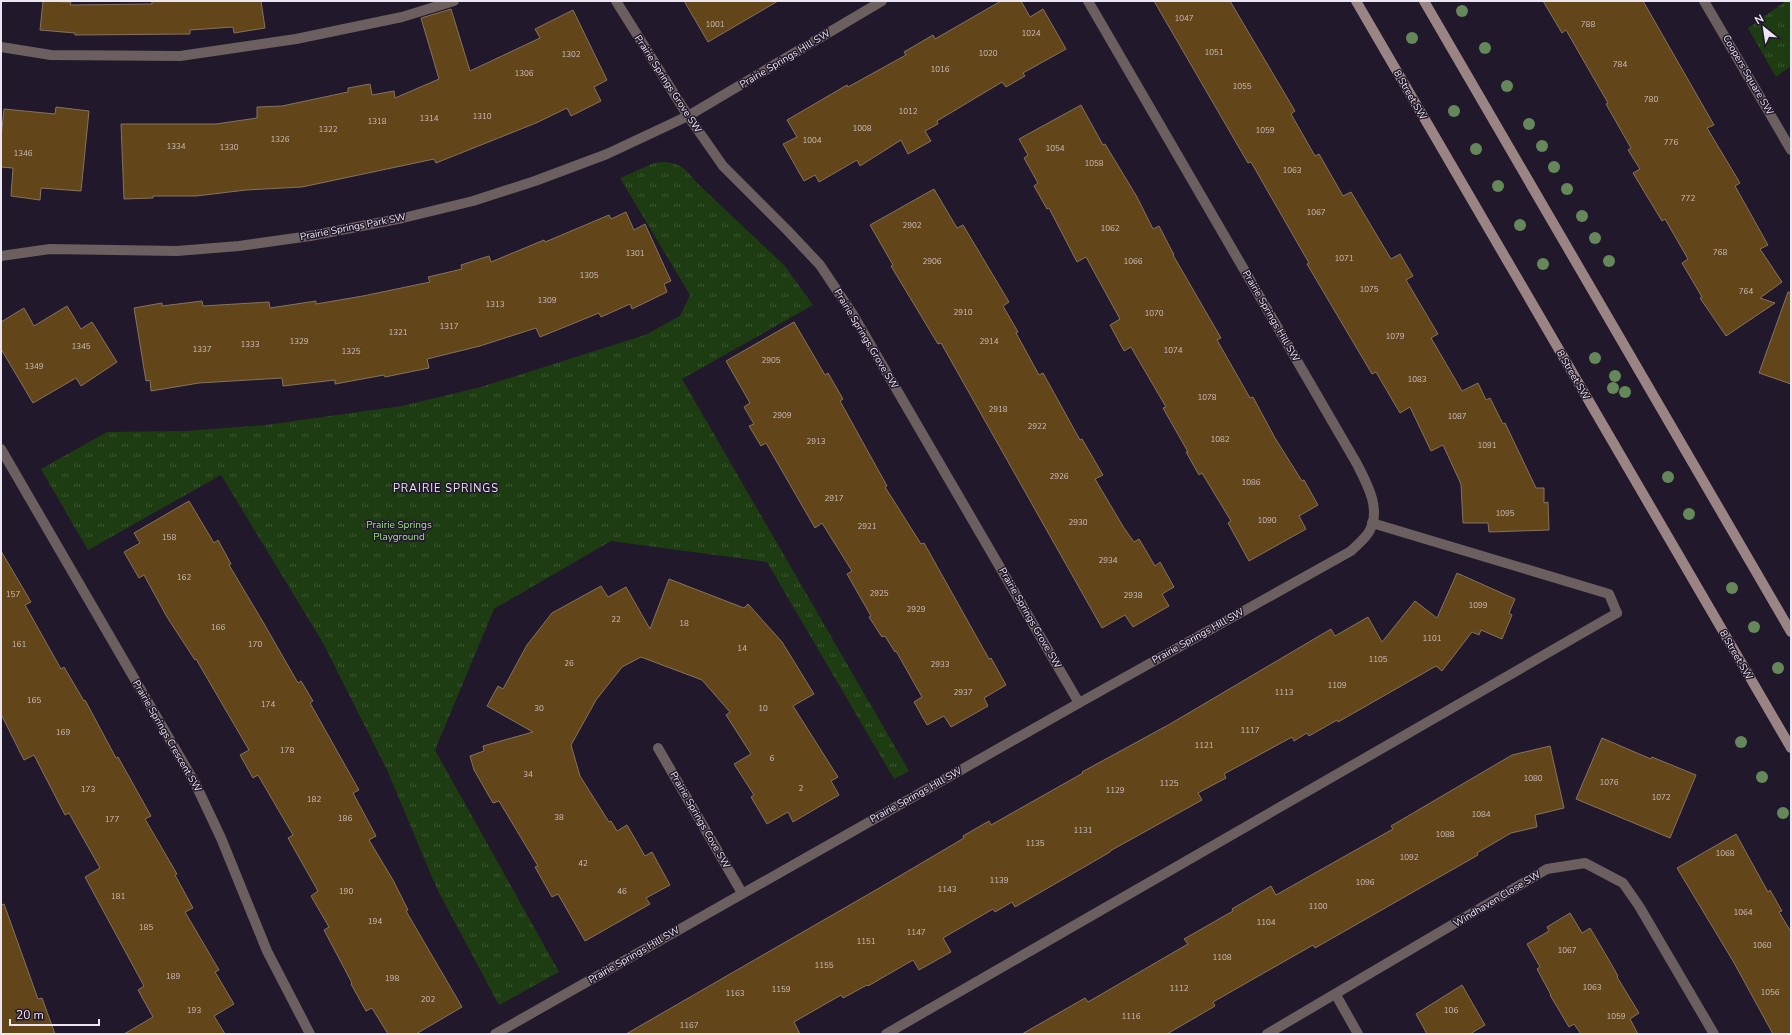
<svg xmlns="http://www.w3.org/2000/svg" width="1792" height="1035" viewBox="0 0 1792 1035" font-family="'Nunito Sans',sans-serif">
	<style>
		.park { fill: url(#park-tufts) }
		.building { fill: #63451a; stroke: #85735e }
		.lines { fill: none; stroke-linecap: round; stroke-linejoin: round }
		.lane { stroke: #6c5f5f; stroke-width: 10 }
		.street { stroke: #6c5f5f; stroke-width: 10 }
		.secondary { stroke: #9a8584; stroke-width: 10 }
		.tree { fill: #64885a }
		.labels { text-anchor: middle; dominant-baseline: central; stroke-width: 3; stroke-linejoin: round; paint-order: stroke }
		.number-label { font-size: 8px; fill: #cabdbc }
		.street-label { font-size: 10px; fill: #ece5f2; stroke: #22182b }
		.park-label { font-size: 10px; fill: #9ae381; stroke: #22182b }
		.neighbourhood-label { font-size: 11px; letter-spacing: 1px; fill: #ece5f2; stroke: #22182b }
	</style>
	<defs>
		<pattern id="park-tufts" width="24" height="20" patternUnits="userSpaceOnUse"><rect width="24" height="20" fill="#1d3c11"/><path d="M3 7l-1-3M5 7V3M7 7l1-3M15 17l-1-3M17 17v-4M19 17l1-3" fill="none" stroke="#3e5834"/></pattern>
	</defs>
	<rect width="100%" height="100%" fill="#22182b"/>
	<g class="park">
		<polygon points="1786,1 1791,1 1791,66 1776,77 1748,28"/>
		<path d="M664,162C682,163 686,170 697,183L784,265L813,305L682,379L909,771L894,779L767,562L611,541L494,609L435,750L559,972L499,1005L437,889L388,772L323,643L221,475L88,550L41,469L107,432L186,431L265,425L402,406L481,387L645,335L680,316L690,295L620,178L654,163Z"/>
	</g>
	<g class="building">
		<polygon points="43,1 71,2 70,5 152,4 152,1 261,1 265,28 234,33 233,27 190,30 190,34 75,35 75,33 40,30"/>
		<polygon points="684,1 778,1 708,42"/>
		<polygon points="1001,1 1021,1 1030,17 1043,9 1066,49 1023,73 1025,76 1006,87 1002,82 937,121 938,124 925,131 931,141 908,154 901,140 860,166 857,160 819,182 815,175 804,181 783,144 797,137 787,120 847,85 848,87 906,55 904,52 933,35 935,39"/>
		<polygon points="1154,1 1230,1 1295,111 1291,114 1315,156 1319,154 1343,196 1351,192 1391,259 1400,254 1413,276 1406,280 1438,334 1431,338 1462,391 1478,383 1486,400 1490,398 1503,424 1505,423 1536,488 1544,488 1544,503 1548,502 1549,530 1489,532 1488,523 1463,523 1461,484 1443,445 1431,451 1410,407 1400,413 1376,372 1372,374 1307,264 1309,263 1251,162 1248,163"/>
		<polygon points="1543,1 1643,1 1714,125 1707,128 1740,183 1735,186 1768,245 1760,249 1782,282 1760,298 1775,303 1726,336 1700,298 1702,297 1682,263 1688,259 1665,219 1662,221 1633,173 1640,169 1628,150 1631,148 1606,104 1608,103 1566,30 1562,33"/>
		<polygon points="451,9 470,71 540,38 535,29 573,10 607,80 594,87 601,101 571,116 567,108 536,123 436,163 434,159 302,187 246,190 196,196 153,196 153,198 124,199 121,124 216,124 257,118 257,107 282,106 348,92 348,88 370,84 372,95 394,91 395,98 439,79 421,18"/>
		<polygon points="1081,105 1103,145 1105,144 1137,197 1153,229 1159,226 1174,255 1173,255 1221,338 1217,340 1250,398 1253,397 1275,438 1302,481 1304,480 1318,505 1299,516 1306,529 1249,561 1228,523 1231,521 1202,473 1199,475 1186,452 1188,452 1163,408 1166,407 1131,347 1124,351 1110,325 1120,319 1086,257 1077,262 1049,208 1047,209 1034,186 1038,183 1024,158 1028,155 1019,139"/>
		<polygon points="56,107 89,111 81,191 41,188 40,200 11,196 13,168 1,167 1,138 4,109 55,114"/>
		<polygon points="934,189 957,228 963,225 1009,302 1003,306 1018,332 1016,333 1039,375 1043,373 1080,440 1082,439 1103,475 1095,479 1124,528 1134,542 1139,539 1155,566 1160,562 1174,587 1162,594 1169,606 1133,627 1125,615 1102,628 941,343 938,344 891,266 893,265 870,225"/>
		<polygon points="626,212 634,230 645,224 671,281 664,284 667,292 632,309 630,304 601,317 599,313 540,337 536,328 480,346 427,359 429,368 385,377 384,375 335,384 335,380 283,386 282,378 199,383 151,391 150,380 146,381 134,308 162,303 162,306 202,301 203,306 269,302 270,308 316,301 316,304 363,296 430,282 428,277 462,269 461,265 489,256 491,262 544,240 545,242 609,215 611,219"/>
		<polygon points="1788,292 1791,292 1791,384 1759,373"/>
		<polygon points="67,306 81,329 92,322 117,362 81,386 76,378 33,403 1,349 1,322 24,308 34,326"/>
		<polygon points="794,322 825,375 828,373 843,399 840,401 887,486 885,487 921,544 924,543 989,659 991,658 1006,685 984,698 988,706 951,727 944,716 927,725 914,702 922,697 896,651 895,652 885,636 882,637 869,617 871,616 847,574 852,571 822,523 815,528 766,443 761,446 749,426 754,424 744,407 750,403 726,361"/>
		<polygon points="189,501 214,543 218,540 231,564 229,565 263,622 298,683 301,681 313,701 310,703 359,790 353,793 376,836 369,840 393,880 408,910 406,911 462,1007 416,1034 388,1034 372,1008 366,1011 351,984 352,983 324,930 329,927 311,896 318,891 288,838 293,835 258,775 253,778 240,755 249,750 196,659 195,660 167,617 144,575 139,578 124,552 140,543 134,533"/>
		<polygon points="1,551 31,602 25,605 61,669 64,667 84,701 85,700 116,758 118,757 151,816 145,819 177,874 175,875 193,908 185,912 219,970 215,972 234,1004 214,1016 225,1034 124,1034 153,1017 138,990 144,986 85,877 100,868 69,813 65,815 34,755 24,760 1,714"/>
		<polygon points="1457,573 1515,599 1509,613 1512,615 1502,639 1481,630 1479,635 1472,632 1442,671 1436,666 1338,722 1337,720 1309,736 1307,733 1294,741 1292,737 1224,774 1226,778 1198,793 1202,800 1110,851 1110,852 1015,907 1012,902 995,912 993,909 943,938 951,952 919,970 913,960 868,986 867,985 843,998 841,995 794,1022 800,1034 626,1034 881,887 964,838 963,836 989,821 991,825 1083,773 1082,772 1170,724 1331,629 1335,636 1368,617 1382,642 1415,601 1437,618"/>
		<polygon points="669,579 744,608 748,604 782,642 814,694 793,706 838,777 831,781 839,795 793,822 788,812 767,824 751,797 754,795 734,764 751,754 726,715 730,712 702,680 641,657 622,667 596,700 571,745 580,776 609,822 611,821 617,831 627,825 645,856 652,852 670,885 646,898 650,904 585,941 558,894 552,897 535,867 538,866 499,801 493,803 474,770 470,756 484,751 483,746 533,732 487,706 498,686 503,689 527,645 552,613 601,586 608,597 626,587 650,629"/>
		<polygon points="1602,738 1651,759 1652,757 1696,775 1670,838 1576,799"/>
		<polygon points="1550,746 1564,808 1535,815 1537,827 1511,833 1477,853 1478,855 1315,948 1313,945 1213,1002 1215,1006 1167,1034 1022,1034 1085,998 1088,1002 1188,944 1184,939 1233,911 1232,909 1271,886 1276,895 1393,829 1391,826 1512,755"/>
		<polygon points="1736,834 1768,892 1770,890 1782,911 1779,912 1791,932 1791,1034 1773,1034 1733,961 1677,868"/>
		<polygon points="4,904 38,999 42,998 55,1034 1,1034 1,905"/>
		<polygon points="1570,913 1582,933 1590,928 1606,955 1618,976 1617,977 1639,1013 1630,1019 1638,1034 1581,1034 1574,1024 1569,1027 1550,995 1551,995 1537,969 1540,967 1527,944 1549,931 1547,927"/>
		<polygon points="1462,985 1485,1025 1470,1034 1427,1034 1416,1014"/>
	</g>
	<g class="lines">
		<g class="lane">
			<polyline points="1,47 51,55 180,56 296,39 402,17 454,1"/>
			<polyline points="886,1034 1617,613 1609,594 1372,523"/>
		</g>
		<g class="street">
			<polyline points="616,1 688,116 723,166 787,230 820,265 852,313 1079,703"/>
			<polyline points="1704,1 1791,150"/>
			<polyline points="1,256 50,249 177,251 239,246 310,236 403,218 473,201 535,181 607,154 688,116 882,1"/>
			<polyline points="1,449 195,783 221,838 267,951 310,1034"/>
			<polyline points="658,748 742,893"/>
			<polyline points="1336,995 1358,1034"/>
			<path d="M495,1034L1079,703L1351,551C1357,545 1367,537 1370,530C1381,508 1367,484 1357,464L1088,1"/>
			<polyline points="1267,1034 1547,869 1585,863 1623,883 1639,906 1714,1034"/>
		</g>
		<g class="secondary">
			<polyline points="1356,1 1791,748"/>
			<polyline points="1424,1 1791,632"/>
		</g>
	</g>
	<g class="tree">
		<circle cx="1462" cy="11" r="6"/>
		<circle cx="1412" cy="38" r="6"/>
		<circle cx="1485" cy="48" r="6"/>
		<circle cx="1507" cy="86" r="6"/>
		<circle cx="1454" cy="111" r="6"/>
		<circle cx="1529" cy="124" r="6"/>
		<circle cx="1542" cy="146" r="6"/>
		<circle cx="1476" cy="149" r="6"/>
		<circle cx="1554" cy="167" r="6"/>
		<circle cx="1498" cy="186" r="6"/>
		<circle cx="1567" cy="189" r="6"/>
		<circle cx="1582" cy="216" r="6"/>
		<circle cx="1520" cy="225" r="6"/>
		<circle cx="1595" cy="238" r="6"/>
		<circle cx="1609" cy="261" r="6"/>
		<circle cx="1543" cy="264" r="6"/>
		<circle cx="1595" cy="358" r="6"/>
		<circle cx="1615" cy="376" r="6"/>
		<circle cx="1613" cy="388" r="6"/>
		<circle cx="1625" cy="392" r="6"/>
		<circle cx="1668" cy="477" r="6"/>
		<circle cx="1689" cy="514" r="6"/>
		<circle cx="1732" cy="588" r="6"/>
		<circle cx="1754" cy="627" r="6"/>
		<circle cx="1778" cy="668" r="6"/>
		<circle cx="1741" cy="742" r="6"/>
		<circle cx="1762" cy="777" r="6"/>
		<circle cx="1783" cy="813" r="6"/>
	</g>
	<g class="labels">
		<g class="number-label">
			<text x="1184" y="18">1047</text>
			<text x="715" y="24">1001</text>
			<text x="1588" y="24">788</text>
			<text x="1031" y="33">1024</text>
			<text x="1214" y="52">1051</text>
			<text x="988" y="53">1020</text>
			<text x="571" y="54">1302</text>
			<text x="1620" y="64">784</text>
			<text x="940" y="69">1016</text>
			<text x="524" y="73">1306</text>
			<text x="1242" y="86">1055</text>
			<text x="1651" y="99">780</text>
			<text x="908" y="111">1012</text>
			<text x="482" y="116">1310</text>
			<text x="429" y="118">1314</text>
			<text x="377" y="121">1318</text>
			<text x="862" y="128">1008</text>
			<text x="328" y="129">1322</text>
			<text x="1265" y="130">1059</text>
			<text x="280" y="139">1326</text>
			<text x="812" y="140">1004</text>
			<text x="1671" y="142">776</text>
			<text x="176" y="146">1334</text>
			<text x="229" y="147">1330</text>
			<text x="1055" y="148">1054</text>
			<text x="23" y="153">1346</text>
			<text x="1094" y="163">1058</text>
			<text x="1292" y="170">1063</text>
			<text x="1688" y="198">772</text>
			<text x="1316" y="212">1067</text>
			<text x="912" y="225">2902</text>
			<text x="1110" y="228">1062</text>
			<text x="1720" y="252">768</text>
			<text x="635" y="253">1301</text>
			<text x="1344" y="258">1071</text>
			<text x="932" y="261">2906</text>
			<text x="1133" y="261">1066</text>
			<text x="589" y="275">1305</text>
			<text x="1369" y="289">1075</text>
			<text x="1746" y="291">764</text>
			<text x="547" y="300">1309</text>
			<text x="495" y="304">1313</text>
			<text x="963" y="312">2910</text>
			<text x="1154" y="313">1070</text>
			<text x="449" y="326">1317</text>
			<text x="398" y="332">1321</text>
			<text x="1395" y="336">1079</text>
			<text x="299" y="341">1329</text>
			<text x="989" y="341">2914</text>
			<text x="250" y="344">1333</text>
			<text x="81" y="346">1345</text>
			<text x="202" y="349">1337</text>
			<text x="1173" y="350">1074</text>
			<text x="351" y="351">1325</text>
			<text x="771" y="360">2905</text>
			<text x="34" y="366">1349</text>
			<text x="1417" y="379">1083</text>
			<text x="1207" y="397">1078</text>
			<text x="998" y="409">2918</text>
			<text x="782" y="415">2909</text>
			<text x="1457" y="416">1087</text>
			<text x="1037" y="426">2922</text>
			<text x="1220" y="439">1082</text>
			<text x="816" y="441">2913</text>
			<text x="1487" y="445">1091</text>
			<text x="1059" y="476">2926</text>
			<text x="1251" y="482">1086</text>
			<text x="834" y="498">2917</text>
			<text x="1505" y="513">1095</text>
			<text x="1267" y="520">1090</text>
			<text x="1078" y="522">2930</text>
			<text x="867" y="526">2921</text>
			<text x="169" y="537">158</text>
			<text x="1108" y="560">2934</text>
			<text x="184" y="577">162</text>
			<text x="879" y="593">2925</text>
			<text x="13" y="594">157</text>
			<text x="1133" y="595">2938</text>
			<text x="1478" y="605">1099</text>
			<text x="916" y="609">2929</text>
			<text x="616" y="619">22</text>
			<text x="684" y="623">18</text>
			<text x="218" y="627">166</text>
			<text x="1432" y="638">1101</text>
			<text x="19" y="644">161</text>
			<text x="255" y="644">170</text>
			<text x="742" y="648">14</text>
			<text x="1378" y="659">1105</text>
			<text x="569" y="663">26</text>
			<text x="940" y="664">2933</text>
			<text x="1337" y="685">1109</text>
			<text x="963" y="692">2937</text>
			<text x="1284" y="692">1113</text>
			<text x="34" y="700">165</text>
			<text x="268" y="704">174</text>
			<text x="539" y="708">30</text>
			<text x="763" y="708">10</text>
			<text x="1250" y="730">1117</text>
			<text x="63" y="732">169</text>
			<text x="1204" y="745">1121</text>
			<text x="287" y="750">178</text>
			<text x="772" y="758">6</text>
			<text x="528" y="774">34</text>
			<text x="1533" y="778">1080</text>
			<text x="1609" y="782">1076</text>
			<text x="1169" y="783">1125</text>
			<text x="801" y="788">2</text>
			<text x="88" y="789">173</text>
			<text x="1115" y="790">1129</text>
			<text x="1661" y="797">1072</text>
			<text x="314" y="799">182</text>
			<text x="1481" y="814">1084</text>
			<text x="559" y="817">38</text>
			<text x="345" y="818">186</text>
			<text x="112" y="819">177</text>
			<text x="1083" y="830">1131</text>
			<text x="1445" y="834">1088</text>
			<text x="1035" y="843">1135</text>
			<text x="1725" y="853">1068</text>
			<text x="1409" y="857">1092</text>
			<text x="583" y="863">42</text>
			<text x="999" y="880">1139</text>
			<text x="1365" y="882">1096</text>
			<text x="947" y="889">1143</text>
			<text x="346" y="891">190</text>
			<text x="622" y="891">46</text>
			<text x="118" y="896">181</text>
			<text x="1318" y="906">1100</text>
			<text x="1743" y="912">1064</text>
			<text x="375" y="921">194</text>
			<text x="1266" y="922">1104</text>
			<text x="146" y="927">185</text>
			<text x="916" y="932">1147</text>
			<text x="866" y="941">1151</text>
			<text x="1762" y="945">1060</text>
			<text x="1567" y="950">1067</text>
			<text x="1222" y="957">1108</text>
			<text x="824" y="965">1155</text>
			<text x="173" y="976">189</text>
			<text x="392" y="978">198</text>
			<text x="1592" y="987">1063</text>
			<text x="1179" y="988">1112</text>
			<text x="781" y="989">1159</text>
			<text x="1770" y="992">1056</text>
			<text x="735" y="993">1163</text>
			<text x="428" y="999">202</text>
			<text x="194" y="1010">193</text>
			<text x="1451" y="1010">106</text>
			<text x="1131" y="1016">1116</text>
			<text x="1616" y="1016">1059</text>
			<text x="689" y="1025">1167</text>
		</g>
		<g class="street-label">
			<text transform="translate(785 59) rotate(-31)">Prairie Springs Hill SW</text>
			<text transform="translate(1748 75) rotate(60)">Coopers Square SW</text>
			<text transform="translate(668 84) rotate(57)">Prairie Springs Grove SW</text>
			<text transform="translate(1410 95) rotate(60)">8 Street SW</text>
			<text transform="translate(353 227) rotate(-11)">Prairie Springs Park SW</text>
			<text transform="translate(1271 316) rotate(60)">Prairie Springs Hill SW</text>
			<text transform="translate(866 339) rotate(59)">Prairie Springs Grove SW</text>
			<text transform="translate(1573 375) rotate(60)">8 Street SW</text>
			<text transform="translate(1030 618) rotate(60)">Prairie Springs Grove SW</text>
			<text transform="translate(1198 636) rotate(-29)">Prairie Springs Hill SW</text>
			<text transform="translate(1736 655) rotate(60)">8 Street SW</text>
			<text transform="translate(167 736) rotate(60)">Prairie Springs Crescent SW</text>
			<text transform="translate(916 795) rotate(-29)">Prairie Springs Hill SW</text>
			<text transform="translate(700 820) rotate(60)">Prairie Springs Cove SW</text>
			<text transform="translate(1497 899) rotate(-31)">Windhaven Close SW</text>
			<text transform="translate(634 955) rotate(-30)">Prairie Springs Hill SW</text>
		</g>
		<g class="park-label">
			<text x="399" y="525">Prairie Springs<tspan x="399" dy="12">Playground</tspan></text>
		</g>
		<g class="neighbourhood-label">
			<text x="446" y="488">PRAIRIE SPRINGS</text>
		</g>
	</g>
	<rect width="1792" height="1035" fill="none" stroke="#ece5f2" stroke-width="4"/>
	<g transform="translate(1764 28) rotate(330)" stroke="#22182b" stroke-width="3" paint-order="stroke">
	<path d="M0-3L7 15L0 10L-7 15Z" fill="#ece5f2"/>
	<text y="-6" font-size="11" font-weight="bold" text-anchor="middle" fill="#ece5f2">N</text>
	</g>
	<path d="M10 1019v6h89v-6" fill="none" stroke="#ece5f2" stroke-width="2"/>
	<text x="16" y="1019" font-size="12" fill="#ece5f2" stroke="#22182b" stroke-width="3" paint-order="stroke">20 m</text>
</svg>
